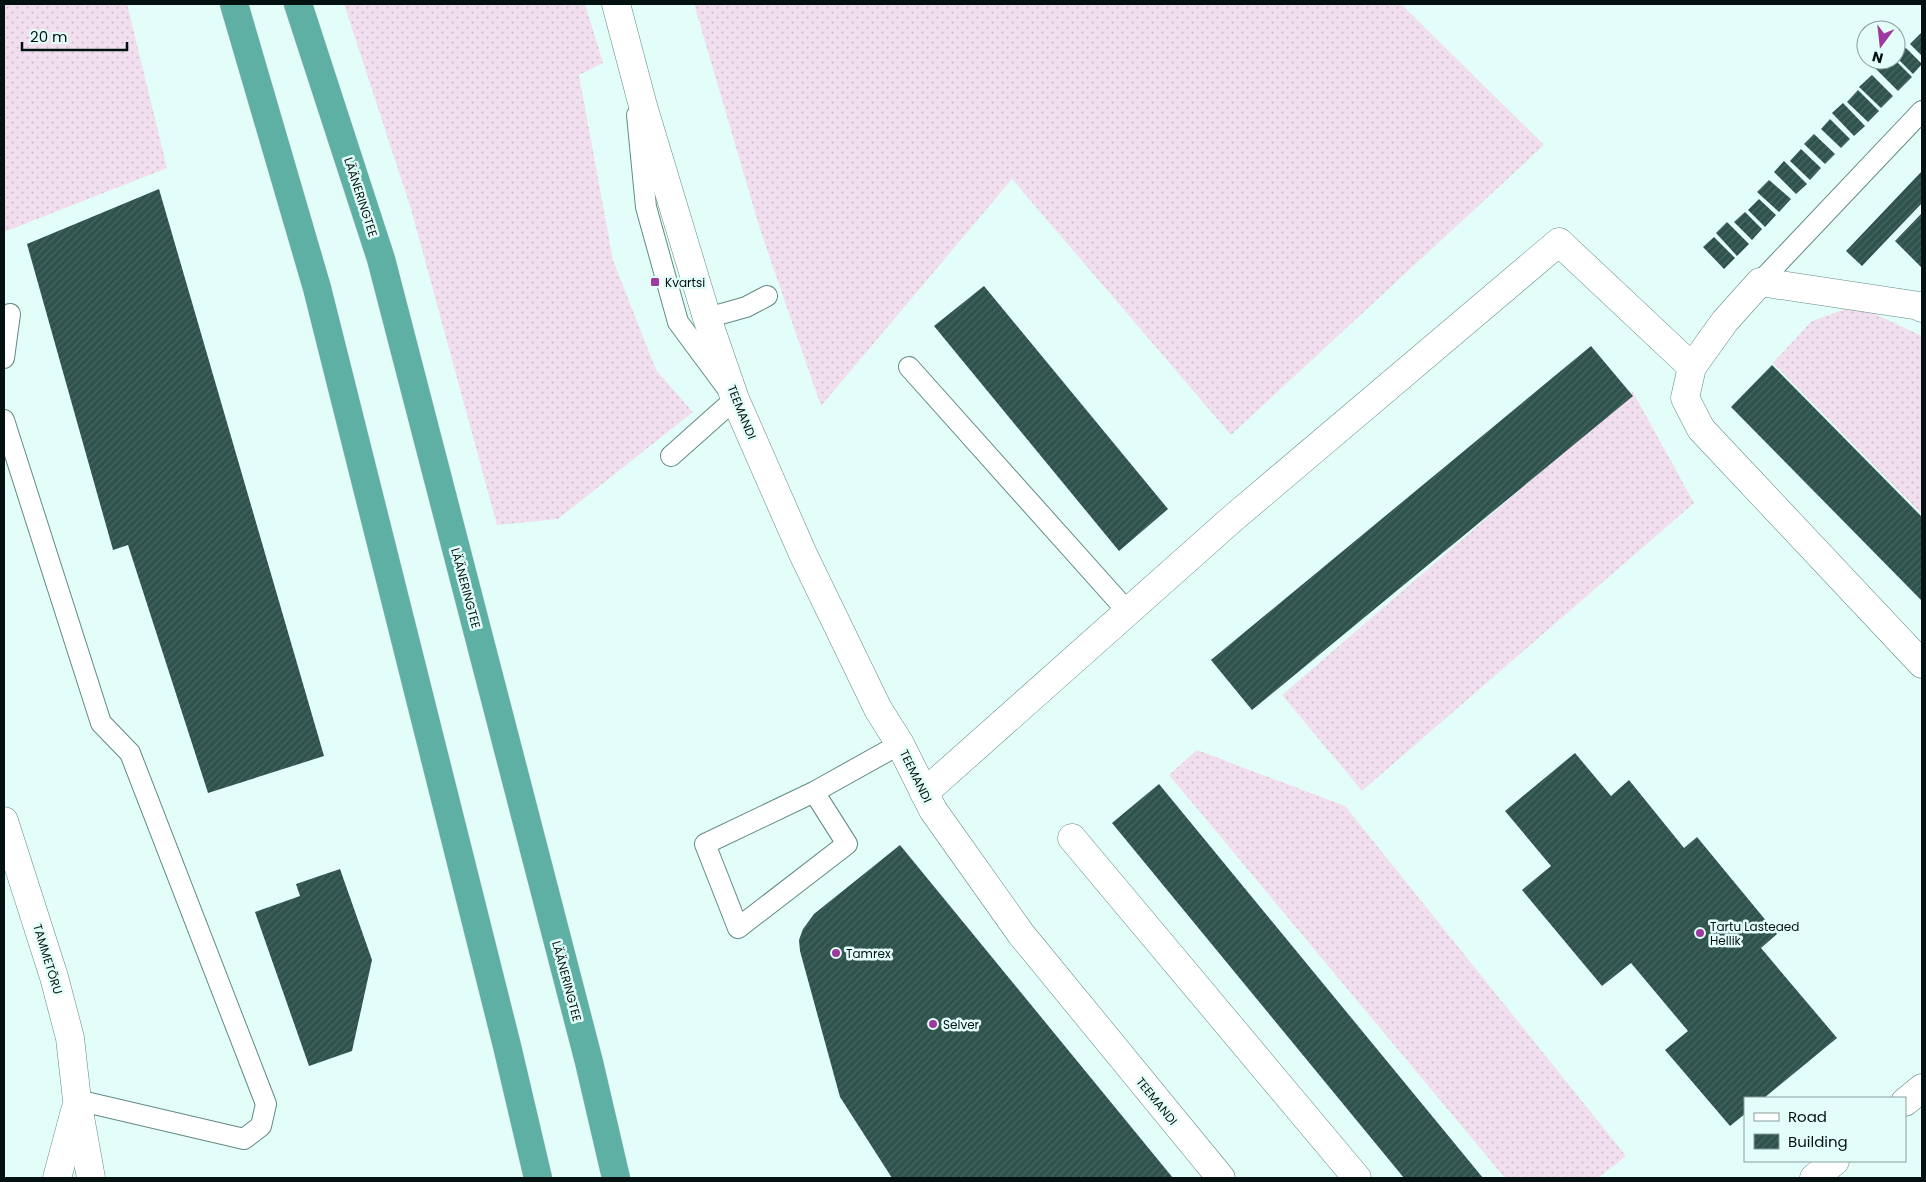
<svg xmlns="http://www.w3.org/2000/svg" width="1926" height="1182" viewBox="0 0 1926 1182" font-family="Poppins,sans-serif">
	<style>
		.grass { fill: url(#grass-dots) }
		.building { fill: url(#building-hatch) }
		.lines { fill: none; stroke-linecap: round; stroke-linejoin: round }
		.service-casing { stroke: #628b83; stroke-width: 22 }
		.minor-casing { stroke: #628b83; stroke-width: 29 }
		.trunk-casing { stroke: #dcdede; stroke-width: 29 }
		.service { stroke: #fff; stroke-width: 20 }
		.minor { stroke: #fff; stroke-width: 28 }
		.trunk { stroke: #5fb0a4; stroke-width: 28 }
		.poi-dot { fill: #9e399f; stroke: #e3fdf8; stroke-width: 2 }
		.labels { text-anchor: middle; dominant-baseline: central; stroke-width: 5; stroke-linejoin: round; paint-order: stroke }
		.street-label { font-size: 12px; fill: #031210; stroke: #e3fdf8 }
		.poi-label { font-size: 12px; fill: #031210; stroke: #e3fdf8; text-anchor: start }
	</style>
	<defs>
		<pattern id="grass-dots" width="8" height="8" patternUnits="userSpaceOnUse" patternTransform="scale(1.25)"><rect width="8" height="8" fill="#f1dff0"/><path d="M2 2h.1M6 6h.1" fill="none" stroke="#cdbecd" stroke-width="1.8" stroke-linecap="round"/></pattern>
		<pattern id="building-hatch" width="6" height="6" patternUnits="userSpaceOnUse" patternTransform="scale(1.25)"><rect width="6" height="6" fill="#2e524c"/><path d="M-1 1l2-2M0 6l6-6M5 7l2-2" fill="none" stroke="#496661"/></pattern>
	</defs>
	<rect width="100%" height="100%" fill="#e3fdf8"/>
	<g class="grass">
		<polygon points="4,4 127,4 167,168 4,232"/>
		<polygon points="344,4 585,4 603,63 579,75 613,260 656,370 693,412 558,519 497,525 411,209"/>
		<polygon points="694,4 1401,4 1544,145 1231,435 1012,179 821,406 760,229"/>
		<polygon points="1856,305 1922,336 1922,514 1773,363 1812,321"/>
		<polygon points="1633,392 1694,503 1362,791 1282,695"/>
		<polygon points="1197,750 1345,806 1626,1156 1598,1178 1505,1178 1169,775"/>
	</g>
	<g class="building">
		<polygon points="1922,32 1922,56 1910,44"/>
		<polygon points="1906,48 1922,64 1913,74 1897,58"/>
		<polygon points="1883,60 1895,60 1912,77 1898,91 1875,68"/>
		<polygon points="1872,75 1893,96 1881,108 1859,87"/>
		<polygon points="1858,90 1879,111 1868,122 1847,102"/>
		<polygon points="1843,103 1865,126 1854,136 1832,113"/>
		<polygon points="1830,119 1850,139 1841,148 1821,129"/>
		<polygon points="1814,134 1835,154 1825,164 1804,144"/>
		<polygon points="1801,149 1821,168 1810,180 1790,161"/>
		<polygon points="1784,161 1807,184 1796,194 1774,172"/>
		<polygon points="1922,171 1922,203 1862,266 1846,251"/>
		<polygon points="1769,180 1791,199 1779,212 1757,192"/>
		<polygon points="159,189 324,756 208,793 128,545 113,550 27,244"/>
		<polygon points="1759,199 1776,215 1765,227 1748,210"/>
		<polygon points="1745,212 1762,229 1752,240 1734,222"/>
		<polygon points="1922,213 1922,268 1895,241"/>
		<polygon points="1727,222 1749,244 1737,256 1716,233"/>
		<polygon points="1714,237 1735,258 1724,269 1703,247"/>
		<polygon points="984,286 1168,509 1119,551 934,326"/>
		<polygon points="1591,346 1633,396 1252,710 1211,660"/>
		<polygon points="1772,365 1922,517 1922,601 1731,407"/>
		<polygon points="1575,753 1611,796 1629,780 1684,848 1697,837 1777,934 1761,948 1837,1038 1764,1098 1745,1098 1745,1114 1730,1126 1665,1050 1688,1031 1631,963 1602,986 1522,890 1551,866 1505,811"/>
		<polygon points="1159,784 1483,1178 1404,1178 1112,823"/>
		<polygon points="900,845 1173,1178 892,1178 840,1097 800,951 799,940 803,929 814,914"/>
		<polygon points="340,869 372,960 352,1051 309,1066 255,912 300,896 296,884"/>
	</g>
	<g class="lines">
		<g class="service-casing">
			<g id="service">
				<polyline points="637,115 646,207 678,322 735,399 671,456"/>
				<polyline points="1760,282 1922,111"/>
				<polyline points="707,318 746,307 767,296"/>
				<polyline points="4,358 10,314"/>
				<polyline points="909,367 1128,612"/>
				<polyline points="4,420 101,723 130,753 266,1104 261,1126 244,1139 77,1100"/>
				<polyline points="814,792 847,844 738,928 705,844 814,792 900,744"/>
			</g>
		</g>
		<g class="minor-casing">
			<g id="minor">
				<polyline points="616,4 643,106 707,318 735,399 803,554 878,709 900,744 933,810 1021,934 1221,1178"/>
				<polyline points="1922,308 1920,306 1760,282 1725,321 1692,367 1685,398 1701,429 1922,664"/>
				<polyline points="924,793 1232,519 1559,242 1692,367"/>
				<polyline points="4,821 54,977 70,1038 77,1100 91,1178"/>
				<polyline points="1072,838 1357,1178"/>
				<polyline points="1905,1102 1922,1088"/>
				<polyline points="57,1178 75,1111"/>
				<polyline points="1814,1178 1835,1161"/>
			</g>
		</g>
		<g class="trunk-casing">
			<g id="trunk">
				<polyline points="234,4 317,288 507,1046 538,1178"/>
				<polyline points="298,4 381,259 589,1062 616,1178"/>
			</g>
		</g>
		<use href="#service" class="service"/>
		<use href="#minor" class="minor"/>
		<use href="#trunk" class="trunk"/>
	</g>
	<g class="poi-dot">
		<rect x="650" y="277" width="10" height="10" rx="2.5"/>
		<circle cx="1700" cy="933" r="5"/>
		<circle cx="836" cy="953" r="5"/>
		<circle cx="933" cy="1024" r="5"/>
	</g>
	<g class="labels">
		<g class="street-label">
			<text transform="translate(361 197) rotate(72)">LÄÄNERINGTEE</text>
			<text transform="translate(742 412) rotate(68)">TEEMANDI</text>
			<text transform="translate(466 588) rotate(75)">LÄÄNERINGTEE</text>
			<text transform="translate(916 776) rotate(64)">TEEMANDI</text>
			<text transform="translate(48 959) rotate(73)">TAMMETÕRU</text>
			<text transform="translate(567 981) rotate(75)">LÄÄNERINGTEE</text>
			<text transform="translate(1157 1101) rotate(51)">TEEMANDI</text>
		</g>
		<g class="poi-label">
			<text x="665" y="282">Kvartsi</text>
			<text x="1710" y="926">Tartu Lasteaed<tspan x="1710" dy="14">Hellik</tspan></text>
			<text x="846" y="953">Tamrex</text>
			<text x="943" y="1024">Selver</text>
		</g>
	</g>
	<rect width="1926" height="1182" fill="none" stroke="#031210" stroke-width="10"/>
	<rect x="1744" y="1097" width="162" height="65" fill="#e3fdf8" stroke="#899f9b"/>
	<rect x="1754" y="1113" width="25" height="8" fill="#ffffff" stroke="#899f9b"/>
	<text x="1788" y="1122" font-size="15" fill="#031210">Road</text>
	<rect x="1754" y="1134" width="25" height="15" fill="url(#building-hatch)" stroke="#899f9b"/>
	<text x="1788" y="1147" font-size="15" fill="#031210">Building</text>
	<g transform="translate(1881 45) rotate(195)"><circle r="24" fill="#e3fdf8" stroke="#899f9b"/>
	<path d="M0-4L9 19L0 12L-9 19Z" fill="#9e399f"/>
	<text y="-8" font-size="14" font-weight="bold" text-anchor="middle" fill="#031210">N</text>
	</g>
	<path d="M22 42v8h105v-8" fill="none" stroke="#031210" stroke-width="2.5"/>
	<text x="30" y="42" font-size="15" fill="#031210" stroke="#e3fdf8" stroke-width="4" paint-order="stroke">20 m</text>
</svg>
